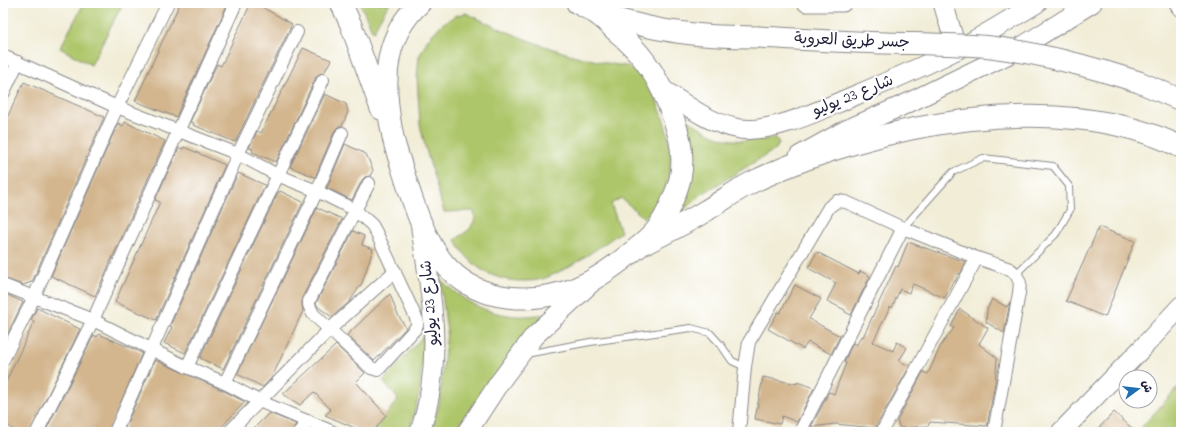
<svg xmlns="http://www.w3.org/2000/svg" width="1184" height="435" viewBox="0 0 1184 435" font-family="'Indie Flower','Playpen Sans Arabic',sans-serif">
	<style>
		.green { fill: #aec66b; stroke: #687453 }
		.building { fill: #d3b68e }
		.lines { fill: none; stroke-linecap: round; stroke-linejoin: round }
		.service-casing { stroke: #8a8889; stroke-width: 8 }
		.minor-casing { stroke: #8a8889; stroke-width: 14 }
		.secondary-casing { stroke: #8a8889; stroke-width: 19 }
		.primary-casing { stroke: #8a8889; stroke-width: 21 }
		.trunk-casing { stroke: #8a8889; stroke-width: 23 }
		.service { stroke: #fff; stroke-width: 6 }
		.minor { stroke: #fff; stroke-width: 12 }
		.secondary { stroke: #fff; stroke-width: 17 }
		.primary { stroke: #fff; stroke-width: 19 }
		.trunk { stroke: #fff; stroke-width: 21 }
		.trunk-bridge-casing { stroke: #8a8889; stroke-width: 23; stroke-linecap: butt }
		.trunk-bridge { stroke: #fff; stroke-width: 21 }
		.labels { text-anchor: middle; dominant-baseline: central; stroke-width: 4; stroke-linejoin: round; paint-order: stroke }
		.street-label { font-size: 16px; fill: #22223b; stroke: #fff }
	</style>
	<rect width="100%" height="100%" fill="#fff"/>
	<filter id="ink" filterUnits="userSpaceOnUse"><feTurbulence type="fractalNoise" baseFrequency=".025" numOctaves="2"/><feDisplacementMap in="SourceGraphic" scale="8" xChannelSelector="R" yChannelSelector="G"/><feConvolveMatrix kernelMatrix="1 2 1 2 8 2 1 2 1" color-interpolation-filters="sRGB"/></filter>
	<filter id="wash" filterUnits="userSpaceOnUse"><feTurbulence type="fractalNoise" baseFrequency=".012" numOctaves="4" result="noise"/><feDisplacementMap in="SourceGraphic" scale="16" xChannelSelector="R" yChannelSelector="G"/><feGaussianBlur stdDeviation="0.9" result="paint"/><feColorMatrix in="noise" values="0 0 0 0 0 0 0 0 0 0 0 0 0 0 0 0 0 1.4 0 .05"/><feComposite in="paint" operator="in"/></filter>
	<g filter="url(#wash)">
		<rect width="100%" height="100%" fill="#f1edd7"/>
		<g class="green">
			<polygon points="84,3 123,3 91,65 60,48"/>
			<polygon points="360,3 390,3 379,20 374,31 372,30"/>
			<path d="M466,13C522,40 581,63 643,68C658,105 680,145 666,185C662,198 653,208 644,218L621,198L611,204L621,232C598,248 574,266 548,277C539,281 529,281 518,281C488,279 470,265 455,240L470,229L475,219L474,211L444,212L425,146L420,124L417,78L419,57L428,39L442,24L455,16Z"/>
			<path d="M686,119C697,125 707,133 719,137C733,143 760,140 776,138L779,143L776,149L702,194L682,211H679L692,170L693,151Z"/>
			<path d="M440,279C463,301 483,313 515,316C525,317 536,315 546,314L472,410L457,432H431L439,404L447,332Z"/>
			<polygon points="424,335 419,395 409,432 373,432 398,399 383,381"/>
			<polygon points="1181,384 1181,432 1137,432"/>
		</g>
		<g id="blocks">
			<g class="building">
				<polygon points="180,3 228,3 176,117 135,101"/>
				<polygon points="251,3 255,3 292,24 235,142 193,125 194,123 190,122 217,64 221,66"/>
				<polygon points="303,48 331,60 324,73 319,74 316,77 276,162 252,152 253,149 249,148 257,131 261,133"/>
				<polygon points="24,82 104,117 32,282 23,285 3,278 3,126"/>
				<polygon points="325,94 346,104 348,112 342,126 338,127 335,130 315,177 290,167"/>
				<polygon points="125,122 165,141 95,296 51,276 118,123 123,126"/>
				<polygon points="345,144 366,154 373,170 370,176 365,177 362,180 352,200 327,188"/>
				<polygon points="184,147 225,165 156,320 115,302 160,202 155,200 179,148 183,149"/>
				<polygon points="238,173 265,185 185,353 164,343 172,327 170,326"/>
				<polygon points="280,191 303,202 223,369 200,358 278,192 280,192"/>
				<polygon points="317,208 320,210 320,209 342,219 302,298 302,305 303,311 272,377 263,387 237,374"/>
				<polygon points="1099,227 1135,241 1105,317 1066,301"/>
				<polygon points="353,231 364,236 362,245 373,249 362,283 350,301 332,317 318,307 316,303"/>
				<polygon points="908,242 966,262 960,274 958,274 955,282 953,281 945,298 913,284 909,293 900,289 892,308 890,307 873,342 893,351 897,342 907,348 899,361 910,366 875,428 835,424 811,427 828,394 829,392 834,394 846,363 844,362 853,343 857,345 861,336 863,337 896,266 898,267"/>
				<polygon points="817,252 859,274 860,271 870,276 851,315 845,312 845,310 827,301 836,283 808,268"/>
				<polygon points="795,285 821,299 809,319 840,336 831,354 808,342 803,349 768,329 778,312 780,313"/>
				<polygon points="3,293 23,302 3,343"/>
				<polygon points="390,294 397,313 406,328 374,361 347,335"/>
				<polygon points="992,299 1007,307 1010,302 1004,333 986,322 987,310"/>
				<polygon points="37,308 80,329 30,432 15,432 3,420 3,388 34,322 31,320"/>
				<polygon points="960,309 988,328 979,344 997,358 995,383 987,426 930,422 928,426 900,428 897,421 923,372 928,374 941,345 954,328 951,326"/>
				<polygon points="99,334 142,353 108,432 45,432 94,335 97,337"/>
				<polygon points="336,345 365,373 356,382 386,415 374,431 364,432 325,415 331,410 314,392 300,405 283,394"/>
				<polygon points="155,360 222,390 245,402 217,432 123,432"/>
				<polygon points="763,377 797,384 797,382 814,388 797,422 782,416 780,424 755,419"/>
				<polygon points="1114,412 1136,432 1095,432"/>
				<polygon points="269,413 296,424 292,432 250,432"/>
			</g>
		</g>
	</g>
	<g filter="url(#ink)">
		<use href="#blocks" fill-opacity="0" stroke="#8a8889" stroke-width="1"/>
		<g class="lines">
			<g class="service-casing">
				<g id="service">
					<polyline points="903,228 953,172 983,158 1053,166 1069,186 1070,210 1056,234 1016,274"/>
					<polyline points="526,354 590,342 691,328 710,333 721,345 732,361 745,367"/>
				</g>
			</g>
			<g class="minor-casing">
				<g id="minor">
					<polyline points="3,56 117,107 238,154 277,175 317,191 355,210 372,225 376,232 417,320 417,325 415,329 378,370 371,368 313,314 309,305 309,301 369,183"/>
					<polyline points="3,94 18,62"/>
					<polyline points="3,285 93,320 187,367 225,383 259,401 333,432"/>
					<polyline points="3,360 34,297 117,107 168,3"/>
					<polyline points="187,367 323,80"/>
					<polyline points="225,383 317,191 342,133"/>
					<polyline points="37,432 93,320 236,3"/>
					<polyline points="115,432 238,154 297,32"/>
					<polyline points="229,432 330,329 395,271"/>
					<polyline points="299,432 309,421"/>
					<polyline points="739,432 745,367 749,342 829,207 837,201 846,202 903,228 977,258 1010,269 1016,274 1020,283 1019,293 994,432"/>
					<polyline points="800,432 903,228"/>
					<polyline points="882,432 977,258"/>
				</g>
			</g>
			<g class="secondary-casing">
				<polyline id="secondary" points="806,3 843,3"/>
			</g>
			<g class="primary-casing">
				<g id="primary">
					<polyline points="943,3 957,50"/>
					<path d="M662,89C686,105 710,124 740,129C770,133 814,113 842,101C880,85 919,69 956,50C984,36 1010,19 1037,3"/>
					<polyline points="799,156 846,130 908,103 1013,52 1092,3"/>
					<path d="M420,432C444,360 432,301 421,229"/>
					<polyline points="467,432 499,383 534,336 591,283"/>
					<polyline points="1061,432 1147,343 1181,306"/>
				</g>
			</g>
			<g class="trunk-casing">
				<g id="trunk">
					<polyline points="341,3 351,25 381,109"/>
					<path d="M420,3C385,35 383,77 390,121C392,131 393,140 396,149C408,185 422,242 449,269C482,303 533,304 576,288C593,281 612,268 627,256C637,248 649,240 657,229C666,217 676,194 680,179C686,150 677,127 667,101C654,71 641,52 616,31C610,25 604,19 598,15C592,10 584,7 577,3"/>
					<polyline points="1181,3 1181,5"/>
					<path d="M602,15C627,22 652,29 677,32C704,36 730,37 757,37"/>
					<polyline points="1106,72 1139,82 1181,100"/>
					<path d="M648,242C668,232 688,222 707,210C724,200 740,187 759,179C876,124 1060,87 1181,147"/>
				</g>
			</g>
			<use href="#service" class="service"/>
			<use href="#minor" class="minor"/>
			<use href="#secondary" class="secondary"/>
			<use href="#primary" class="primary"/>
			<use href="#trunk" class="trunk"/>
			<g class="trunk-bridge-casing">
				<path id="trunk-bridge" d="M757,37C800,39 844,42 887,43C922,44 956,44 991,47C1030,52 1068,61 1106,72"/>
			</g>
			<use href="#trunk-bridge" class="trunk-bridge"/>
		</g>
	</g>
	<g class="labels">
		<g class="street-label">
			<text transform="translate(852 41) rotate(2)">جسر طريق العروبة</text>
			<text transform="translate(853 96) rotate(-22)">شارع 23 يوليو</text>
			<text transform="translate(430 303) rotate(-95)">شارع 23 يوليو</text>
		</g>
	</g>
	<rect width="1184" height="435" fill="none" stroke="#fff" stroke-width="16"/>
	<g transform="translate(1138 389) rotate(75)"><circle r="19" fill="#ffffff" stroke="#a7a7b1"/>
	<path d="M0-3L7 15L0 10L-7 15Z" fill="#1f6fb2"/>
	<text y="-6" font-size="11" font-weight="bold" text-anchor="middle" fill="#22223b">ش</text>
	</g>
</svg>
